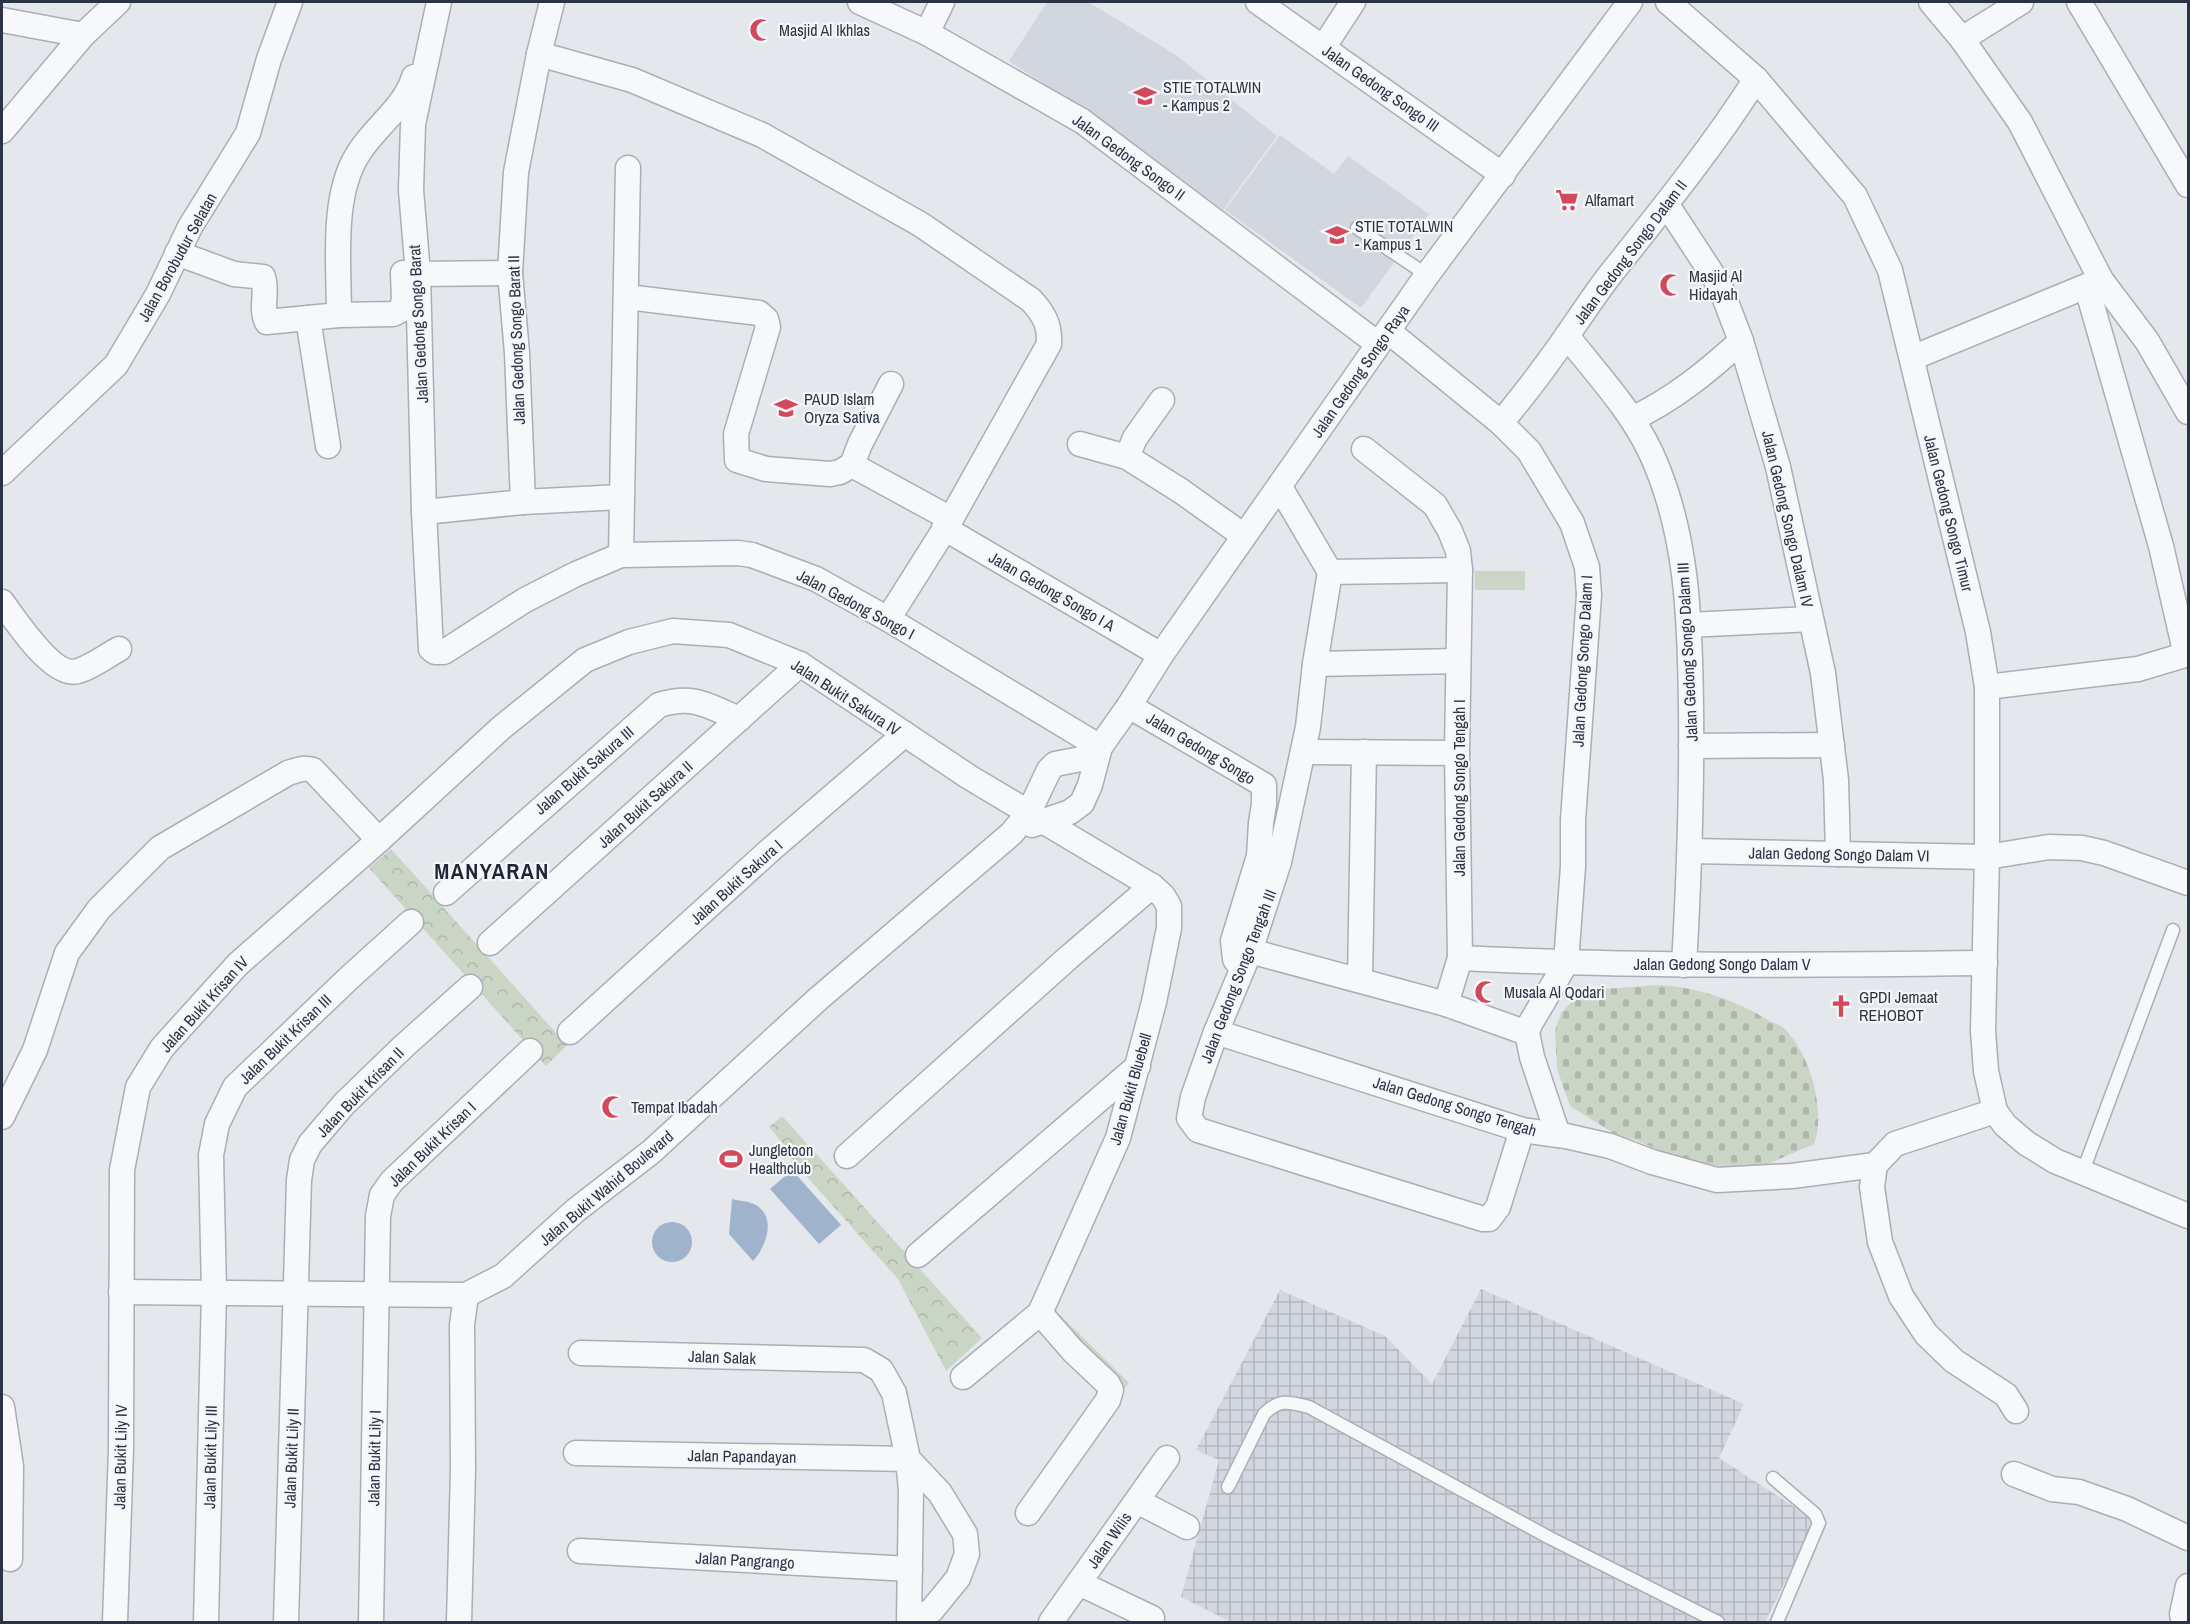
<svg xmlns="http://www.w3.org/2000/svg" width="2190" height="1624" viewBox="0 0 2190 1624" font-family="'Archivo Narrow',sans-serif">
	<style>
		.built { fill: #d2d6de }
		.industrial { fill: url(#industrial-grid) }
		.green { fill: #c9d6c5 }
		.forest { fill: url(#forest-crowns) }
		.cemetery { fill: url(#cemetery-stones) }
		.water { fill: #9fb4cc }
		.lines { fill: none; stroke-linecap: round; stroke-linejoin: round }
		.lane-casing { stroke: #a9aeb7; stroke-width: 15 }
		.street-casing { stroke: #a9aeb7; stroke-width: 27 }
		.lane { stroke: #f7f8fa; stroke-width: 12 }
		.street { stroke: #f7f8fa; stroke-width: 24 }
		.labels { text-anchor: middle; dominant-baseline: central; stroke-width: 4.5; stroke-linejoin: round; paint-order: stroke }
		.poi-label { font-size: 16px; fill: #2b3445; stroke: #f4f6f9; text-anchor: start }
		.street-label { font-size: 16px; fill: #2b3445; stroke: #f4f6f9 }
		.district-label { font-size: 22px; font-weight: bold; letter-spacing: 1.5px; fill: #1d2536; stroke: #f4f6f9 }
	</style>
	<defs>
		<pattern id="industrial-grid" width="8" height="8" patternUnits="userSpaceOnUse" patternTransform="scale(1.5)"><rect width="8" height="8" fill="#d2d6de"/><path d="M0 4h8M4 0v8" fill="none" stroke="#b4b8c0"/></pattern>
		<pattern id="forest-crowns" width="20" height="18" patternUnits="userSpaceOnUse" patternTransform="scale(1.5)"><rect width="20" height="18" fill="#c9d6c5"/><path d="M2 6a3 3 0 1 1 6 0M12 15a3 3 0 1 1 6 0" fill="none" stroke="#adb8ab"/></pattern>
		<pattern id="cemetery-stones" width="16" height="16" patternUnits="userSpaceOnUse" patternTransform="scale(1.5)"><rect width="16" height="16" fill="#c9d6c5"/><path d="M2 7V4a2 2 0 0 1 4 0v3zM10 15v-3a2 2 0 0 1 4 0v3z" fill="#adb8ab"/></pattern>
	</defs>
	<rect width="100%" height="100%" fill="#e4e7ec"/>
	<g class="built">
		<polygon points="1047,2 1088,2 1176,55 1277,136 1223,210 1117,131 1009,61"/>
		<polygon points="1280,135 1334,174 1348,156 1429,214 1361,308 1225,210"/>
	</g>
	<polygon class="industrial" points="1481,1289 1744,1404 1719,1458 1816,1521 1765,1622 1231,1622 1181,1597 1219,1460 1196,1450 1280,1290 1385,1336 1432,1384"/>
	<rect class="green" x="1475" y="571" width="50" height="19"/>
	<g class="forest">
		<polygon points="391,849 567,1045 546,1066 369,868"/>
		<polygon points="782,1116 982,1338 946,1371 898,1279 784,1151 787,1148 769,1127"/>
		<polygon points="1052,1307 1129,1383 1121,1393 1044,1316"/>
	</g>
	<path class="cemetery" d="M1661,985C1700,988 1735,1000 1768,1020C1773,1023 1781,1025 1785,1029C1800,1045 1808,1064 1814,1085C1818,1103 1821,1127 1814,1144L1754,1170L1682,1161L1636,1140L1618,1136L1570,1106L1557,1069L1555,1031L1561,1013L1580,993L1590,990Z"/>
	<g class="water">
		<polygon points="792,1170 841,1225 819,1244 770,1189"/>
		<path d="M732,1199C739,1201 749,1201 756,1205C777,1218 766,1247 753,1261L729,1234Z"/>
		<circle cx="672" cy="1242" r="20"/>
	</g>
	<g class="lines">
		<g class="lane-casing">
			<g id="lane">
				<polyline points="1357,228 1427,275"/>
				<polyline points="2083,1171 2173,930"/>
				<polyline points="1773,1478 1815,1514 1819,1523 1777,1622"/>
				<path d="M1228,1487L1264,1414C1280,1398 1289,1402 1309,1407L1550,1538L1718,1622"/>
			</g>
		</g>
		<g class="street-casing">
			<g id="street">
				<polyline points="439,2 413,124 411,190 418,274 424,512 431,649 435,652 444,652 525,600 576,574 621,555 738,553 752,555 816,579 888,619 1100,747"/>
				<polyline points="860,2 927,33 1082,121 1378,344"/>
				<polyline points="1258,2 1503,175"/>
				<polyline points="1668,2 1756,79 1855,196 1890,270 1978,632 1987,687 1987,857 1983,1031 1986,1071 1995,1111 2005,1125 2026,1143 2055,1161 2188,1216"/>
				<polyline points="1931,2 1962,39 2020,122 2101,280 2147,341 2188,412"/>
				<polyline points="2079,2 2188,185"/>
				<polyline points="2,20 83,35"/>
				<polyline points="927,33 942,2"/>
				<polyline points="1962,39 2021,2"/>
				<polyline points="1323,48 1353,2"/>
				<path d="M539,54L632,80L762,135L920,224L1031,300C1044,314 1050,325 1049,344L951,519L888,619"/>
				<polyline points="2,131 83,35 118,2"/>
				<polyline points="1667,205 1720,286 1741,341 1778,467 1823,673 1836,780 1838,854"/>
				<path d="M177,253L234,274L263,277C268,291 260,309 267,322L339,315L393,314L401,310L404,300L403,273"/>
				<polyline points="418,274 510,273"/>
				<polyline points="2087,288 2161,546 2186,655"/>
				<polyline points="627,297 759,313 766,319 768,327 736,434 737,460 766,469 830,474 840,472 852,465 951,519"/>
				<path d="M339,315C339,266 331,196 358,154C375,126 404,109 414,77"/>
				<polyline points="308,318 328,446"/>
				<polyline points="1388,331 1501,423 1529,451 1572,523 1587,567 1589,595 1573,820 1573,866 1566,963 1530,1024 1527,1033 1532,1057 1558,1135"/>
				<path d="M1567,336C1596,373 1631,410 1651,453C1688,533 1690,621 1691,707C1692,793 1689,879 1684,965"/>
				<polyline points="1912,358 2101,280"/>
				<path d="M1632,419C1674,399 1707,372 1741,341"/>
				<path d="M1501,423C1516,404 1532,385 1546,365C1568,336 1587,305 1609,276C1660,212 1712,148 1756,79"/>
				<polyline points="1080,444 1127,457 1181,491 1244,536"/>
				<polyline points="1364,449 1435,505 1450,531 1458,551 1460,570 1457,753 1460,958 1446,1004"/>
				<polyline points="1127,457 1135,438 1162,400"/>
				<polyline points="852,465 860,444 891,384"/>
				<polyline points="2,473 116,365 158,294 190,227 248,133 269,59 290,2"/>
				<polyline points="1280,487 1330,572 1460,570"/>
				<polyline points="523,502 517,353 510,273 516,172 539,54 552,2"/>
				<polyline points="424,512 523,502 621,497"/>
				<polyline points="944,528 1161,655"/>
				<polyline points="621,555 628,168"/>
				<polyline points="1330,572 1315,664 1308,727 1279,862 1250,951 1216,1032 1193,1097 1189,1118 1198,1130 1483,1219 1489,1219 1498,1207 1522,1130"/>
				<path d="M2,602C15,619 53,679 78,671C92,667 106,656 119,649"/>
				<polyline points="1689,625 1811,619"/>
				<polyline points="1315,664 1458,661"/>
				<polyline points="1987,687 2138,669 2188,654"/>
				<polyline points="1129,706 1264,785 1264,804 1261,823 1259,856 1233,941 1235,959 1242,969"/>
				<polyline points="1691,746 1832,745"/>
				<polyline points="1304,752 1457,753"/>
				<polyline points="1032,825 1070,812 1082,803 1090,785 1100,747 1129,706 1161,655 1427,275 1630,2"/>
				<polyline points="1691,851 1987,857 2049,847 2082,848 2104,853 2188,883"/>
				<path d="M446,893L659,705C694,694 708,706 739,719"/>
				<polyline points="490,943 800,664"/>
				<polyline points="1250,951 1446,1004 1527,1033"/>
				<path d="M1460,958C1635,967 1810,965 1985,963"/>
				<polyline points="1360,980 1364,752"/>
				<polyline points="570,1032 768,852 905,734"/>
				<polyline points="1216,1032 1522,1130 1566,1136 1610,1146 1652,1162 1717,1180 1792,1176 1875,1165"/>
				<polyline points="1995,1111 1895,1144 1875,1165 1872,1187 1880,1242 1901,1296 1926,1334 1954,1361 2006,1395 2016,1411"/>
				<path d="M2,1117L35,1050L67,953L99,909L160,848L288,773C297,770 303,767 313,770L379,840"/>
				<polyline points="847,1156 1069,957 1152,886"/>
				<polyline points="918,1255 1138,1066"/>
				<polyline points="121,1292 466,1295"/>
				<polyline points="581,1353 864,1360 881,1370 894,1393 908,1459 940,1493 965,1534 967,1554 958,1578 932,1610 913,1622"/>
				<polyline points="2,1407 11,1466 10,1559"/>
				<polyline points="576,1453 908,1459 911,1491 909,1622"/>
				<polyline points="2014,1474 2052,1489 2079,1492 2127,1509 2188,1538"/>
				<polyline points="1137,1501 1187,1527"/>
				<polyline points="1028,1513 1108,1400 1111,1390 1108,1384 1073,1351 1040,1313"/>
				<polyline points="580,1551 910,1569"/>
				<polyline points="1079,1583 1152,1618"/>
				<polyline points="115,1622 121,1449 122,1170 138,1087 162,1048 238,964 379,840 501,728 585,660 629,642 673,631 729,635 800,664 969,777 1152,886 1163,896 1169,906 1169,928 1154,1002 1118,1138 1040,1313 963,1377"/>
				<polyline points="206,1622 214,1292 211,1155 217,1124 235,1087 349,978 411,922"/>
				<polyline points="286,1622 299,1180 302,1160 310,1144 344,1104 404,1046 470,987"/>
				<polyline points="371,1622 378,1216 382,1195 392,1181 530,1051"/>
				<polyline points="459,1622 463,1470 462,1325 466,1295 503,1276 576,1210 651,1152 818,999 1012,833 1029,812 1049,770 1055,764 1081,759 1100,747"/>
				<polyline points="1051,1622 1167,1458"/>
				<polyline points="2184,1622 2182,1614 2188,1586"/>
			</g>
		</g>
		<use href="#lane" class="lane"/>
		<use href="#street" class="street"/>
	</g>
	<defs>
		<g id="mosque-bare" transform="scale(1.8)"><path d="M3.5-4.9A6 6 0 1 0 3.5 4.9A5 5 0 1 1 3.5-4.9Z" fill="#d1495b" stroke="#f4f6f9" stroke-width="2.5" paint-order="stroke"/></g>
		<g id="university-bare" transform="scale(1.8)"><path d="M0-5L7-2L0 1L-7-2ZM-4 1L0 2.5L4 1V4Q0 6-4 4Z" fill="#d1495b" stroke="#f4f6f9" stroke-width="2.5" paint-order="stroke"/></g>
		<g id="supermarket-bare" transform="scale(1.8)"><path d="M-6-5.5h2.5l.6 2H6L4.5 2H-2.5L-4.4-4H-6ZM-1.5 3.2a1.3 1.3 0 1 0 .1 0ZM3 3.2a1.3 1.3 0 1 0 .1 0Z" fill="#d1495b" stroke="#f4f6f9" stroke-width="2.5" paint-order="stroke"/></g>
		<g id="school-bare" transform="scale(1.8)"><path d="M0-5L7-2L0 1L-7-2ZM-4 1L0 2.5L4 1V4Q0 6-4 4Z" fill="#d1495b" stroke="#f4f6f9" stroke-width="2.5" paint-order="stroke"/></g>
		<g id="church-bare" transform="scale(1.8)"><path d="M-1.2-6h2.4v3.5h3.3v2.4h-3.3V6h-2.4V-.1h-3.3v-2.4h3.3Z" fill="#d1495b" stroke="#f4f6f9" stroke-width="2.5" paint-order="stroke"/></g>
		<g id="stadium-bare" transform="scale(1.8)"><path d="M0-5a6.5 5 0 1 0 0 10a6.5 5 0 1 0 0-10ZM-3.5-1.8h7v3.6h-7Z" fill="#d1495b" stroke="#f4f6f9" stroke-width="2.5" paint-order="stroke"/></g>
	</defs>
	<g fill-rule="evenodd">
		<use href="#mosque-bare" x="761" y="30"/>
		<use href="#university-bare" x="1145" y="96"/>
		<use href="#supermarket-bare" x="1567" y="200"/>
		<use href="#university-bare" x="1337" y="235"/>
		<use href="#mosque-bare" x="1671" y="285"/>
		<use href="#school-bare" x="786" y="408"/>
		<use href="#mosque-bare" x="1486" y="992"/>
		<use href="#church-bare" x="1841" y="1006"/>
		<use href="#mosque-bare" x="613" y="1107"/>
		<use href="#stadium-bare" x="731" y="1159"/>
	</g>
	<g class="labels">
		<g class="poi-label">
			<text x="779" y="30">Masjid Al Ikhlas</text>
			<text x="1163" y="87">STIE TOTALWIN<tspan x="1163" dy="18">- Kampus 2</tspan></text>
			<text x="1585" y="200">Alfamart</text>
			<text x="1355" y="226">STIE TOTALWIN<tspan x="1355" dy="18">- Kampus 1</tspan></text>
			<text x="1689" y="276">Masjid Al<tspan x="1689" dy="18">Hidayah</tspan></text>
			<text x="804" y="399">PAUD Islam<tspan x="804" dy="18">Oryza Sativa</tspan></text>
			<text x="1504" y="992">Musala Al Qodari</text>
			<text x="1859" y="997">GPDI Jemaat<tspan x="1859" dy="18">REHOBOT</tspan></text>
			<text x="631" y="1107">Tempat Ibadah</text>
			<text x="749" y="1150">Jungletoon<tspan x="749" dy="18">Healthclub</tspan></text>
		</g>
		<g class="street-label">
			<text transform="translate(1381 88) rotate(35)">Jalan Gedong Songo III</text>
			<text transform="translate(1129 157) rotate(36)">Jalan Gedong Songo II</text>
			<text transform="translate(1630 252) rotate(-53)">Jalan Gedong Songo Dalam II</text>
			<text transform="translate(177 257) rotate(-61)">Jalan Borobudur Selatan</text>
			<text transform="translate(418 324) rotate(-93)">Jalan Gedong Songo Barat</text>
			<text transform="translate(516 340) rotate(-92)">Jalan Gedong Songo Barat II</text>
			<text transform="translate(1360 371) rotate(-55)">Jalan Gedong Songo Raya</text>
			<text transform="translate(1949 513) rotate(76)">Jalan Gedong Songo Timur</text>
			<text transform="translate(1788 519) rotate(77)">Jalan Gedong Songo Dalam IV</text>
			<text transform="translate(1052 591) rotate(30)">Jalan Gedong Songo I A</text>
			<text transform="translate(856 604) rotate(28)">Jalan Gedong Songo I</text>
			<text transform="translate(1687 652) rotate(-93)">Jalan Gedong Songo Dalam III</text>
			<text transform="translate(1582 661) rotate(-87)">Jalan Gedong Songo Dalam I</text>
			<text transform="translate(846 697) rotate(33)">Jalan Bukit Sakura IV</text>
			<text transform="translate(1201 748) rotate(31)">Jalan Gedong Songo</text>
			<text transform="translate(584 770) rotate(-41)">Jalan Bukit Sakura III</text>
			<text transform="translate(1459 788) rotate(-90)">Jalan Gedong Songo Tengah I</text>
			<text transform="translate(645 804) rotate(-42)">Jalan Bukit Sakura II</text>
			<text transform="translate(1839 854) rotate(1)">Jalan Gedong Songo Dalam VI</text>
			<text transform="translate(736 882) rotate(-42)">Jalan Bukit Sakura I</text>
			<text x="1722" y="964">Jalan Gedong Songo Dalam V</text>
			<text transform="translate(1238 976) rotate(-69)">Jalan Gedong Songo Tengah III</text>
			<text transform="translate(204 1004) rotate(-48)">Jalan Bukit Krisan IV</text>
			<text transform="translate(285 1039) rotate(-44)">Jalan Bukit Krisan III</text>
			<text transform="translate(1130 1089) rotate(-74)">Jalan Bukit Bluebell</text>
			<text transform="translate(360 1092) rotate(-46)">Jalan Bukit Krisan II</text>
			<text transform="translate(1455 1106) rotate(17)">Jalan Gedong Songo Tengah</text>
			<text transform="translate(432 1144) rotate(-44)">Jalan Bukit Krisan I</text>
			<text transform="translate(606 1188) rotate(-40)">Jalan Bukit Wahid Boulevard</text>
			<text transform="translate(722 1357) rotate(2)">Jalan Salak</text>
			<text transform="translate(742 1456) rotate(1)">Jalan Papandayan</text>
			<text transform="translate(120 1457) rotate(-89)">Jalan Bukit Lily IV</text>
			<text transform="translate(210 1457) rotate(-89)">Jalan Bukit Lily III</text>
			<text transform="translate(291 1458) rotate(-88)">Jalan Bukit Lily II</text>
			<text transform="translate(374 1458) rotate(-89)">Jalan Bukit Lily I</text>
			<text transform="translate(1109 1540) rotate(-55)">Jalan Wilis</text>
			<text transform="translate(745 1560) rotate(3)">Jalan Pangrango</text>
		</g>
		<g class="district-label">
			<text x="492" y="871">MANYARAN</text>
		</g>
	</g>
	<rect width="2190" height="1624" fill="none" stroke="#2b3445" stroke-width="6"/>
</svg>
